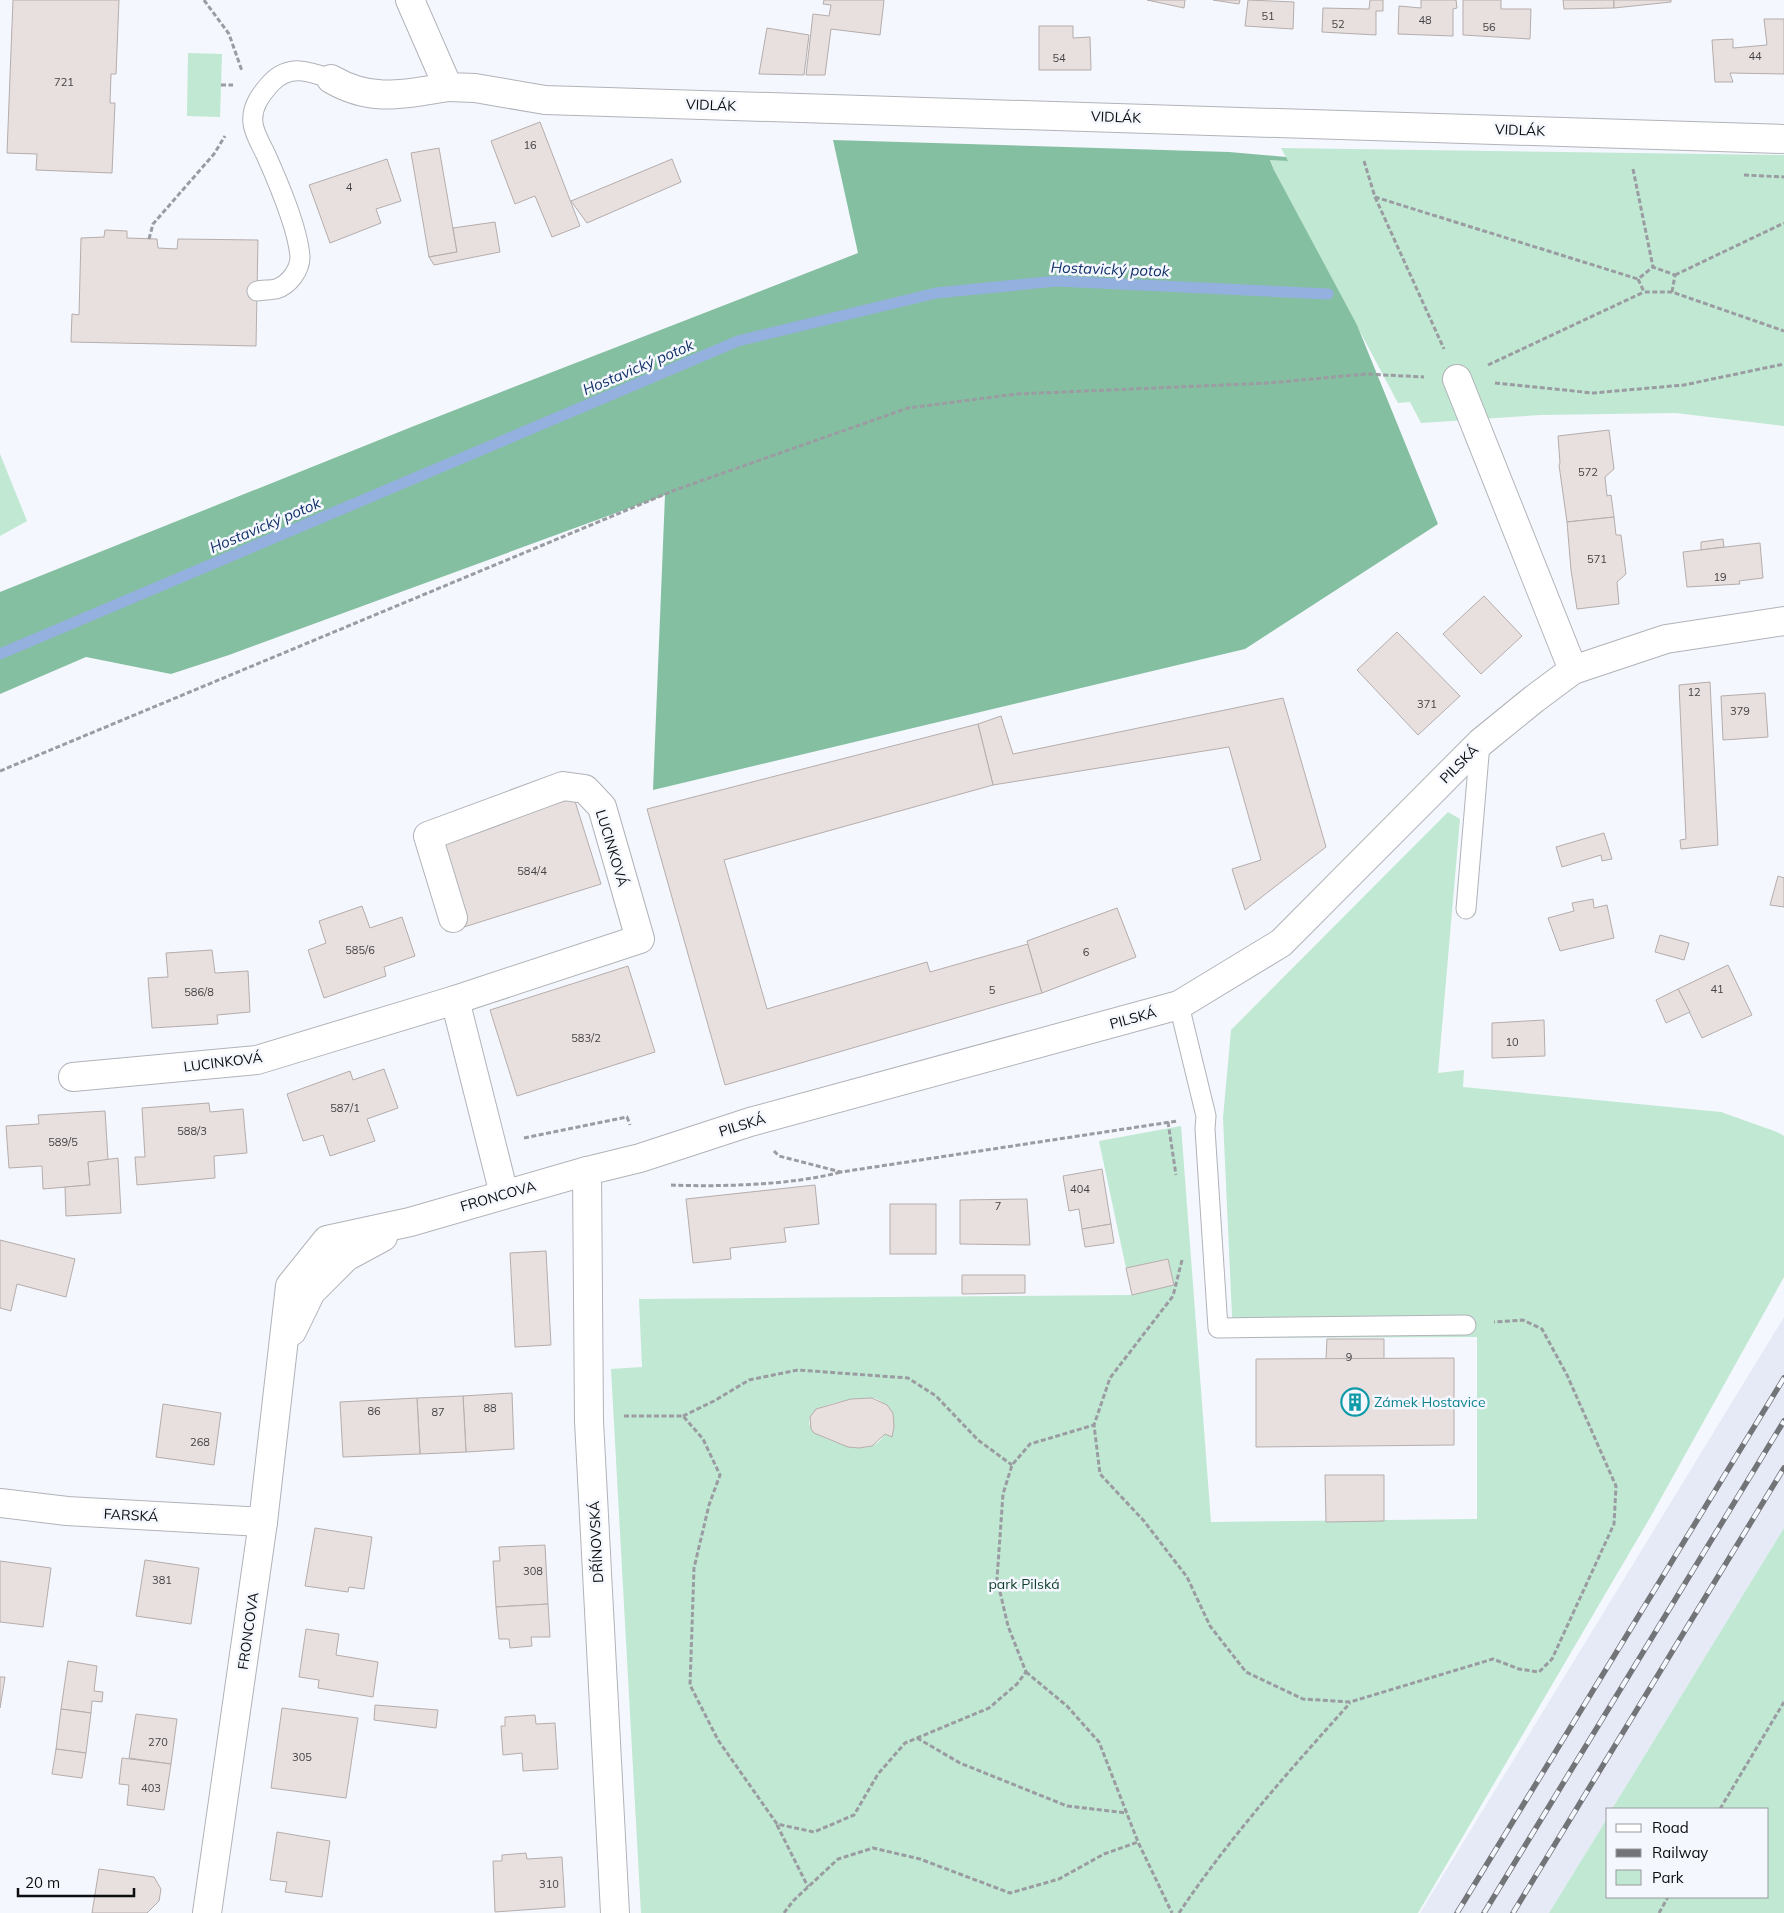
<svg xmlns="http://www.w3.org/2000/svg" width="1784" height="1913" viewBox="0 0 1784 1913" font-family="Mulish,sans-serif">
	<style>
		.built { fill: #e6eaf7 }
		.green { fill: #c0e8d2; fill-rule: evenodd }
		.forest { fill: #85bfa1 }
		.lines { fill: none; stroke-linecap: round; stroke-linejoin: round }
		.stream { stroke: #94b0df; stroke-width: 11 }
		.building { fill: #e8dfdf; stroke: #b5adac }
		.lane-casing { stroke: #b1b3b9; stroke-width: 21 }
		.street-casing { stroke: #b1b3b9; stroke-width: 30 }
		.path { stroke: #9a9ca1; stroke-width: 3; stroke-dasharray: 5 2.5; stroke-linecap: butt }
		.lane { stroke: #fff; stroke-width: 19 }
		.street { stroke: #fff; stroke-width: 28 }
		.rail-casing { stroke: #727478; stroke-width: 5.5 }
		.rail { stroke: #f4f7fd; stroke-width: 4; stroke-dasharray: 11; stroke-linecap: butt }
		.labels { text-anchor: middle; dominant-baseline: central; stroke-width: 5; stroke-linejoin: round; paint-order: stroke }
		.number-label { font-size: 11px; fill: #444244 }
		.street-label { font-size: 14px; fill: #0d0e10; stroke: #f4f7fd }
		.culture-label { font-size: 14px; fill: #0d838f; stroke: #f4f7fd; text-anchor: start }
		.park-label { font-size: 14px; fill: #0d3d29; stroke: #f4f7fd }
		.water-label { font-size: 15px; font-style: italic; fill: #12326a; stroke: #f4f7fd }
	</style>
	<rect width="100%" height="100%" fill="#f4f7fd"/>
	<polygon class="built" points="1784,1317 1784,1528 1612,1809 1608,1809 1608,1817 1549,1913 1420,1913"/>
	<g class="green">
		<polygon points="188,53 222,54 220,117 187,116"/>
		<polygon points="1281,148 1784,155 1784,426 1676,413 1540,415 1421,423 1410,402 1398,403 1274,170 1270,159 1288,161"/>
		<polygon points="0,454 27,521 0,536"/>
		<path d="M1448,812L1460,819L1438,1073L1464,1070L1463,1087L1721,1112L1777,1132L1784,1136V1277L1651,1516L1418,1913H641L611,1369L642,1367L639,1299L1132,1295L1173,1285L1168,1259L1126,1268L1099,1141L1181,1126L1211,1522L1477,1519V1337L1233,1338L1223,1118L1231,1030ZM875,1398C892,1406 896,1419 892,1437L885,1434C869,1461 836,1442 814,1433L809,1424L810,1417C819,1402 858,1397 875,1398Z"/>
		<polygon points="1784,1528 1784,1913 1549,1913 1608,1817 1608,1897 1768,1897 1768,1809 1612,1809"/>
	</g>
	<polygon class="forest" points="833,140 1229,152 1286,157 1288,161 1270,160 1274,170 1357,325 1438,524 1245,649 653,790 665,495 229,655 171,674 86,657 0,694 0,592 414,426 858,253"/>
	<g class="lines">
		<polyline class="stream" points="0,654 738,341 936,293 1057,281 1328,294"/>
	</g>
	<g class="building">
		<polygon points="13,0 119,0 116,74 111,74 110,103 115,103 112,173 36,170 37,154 7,153"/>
		<polygon points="824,0 884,0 880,35 831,29 825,75 806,75 813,14 829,16 831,5 823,4"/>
		<polygon points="1147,0 1185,0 1184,8"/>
		<polygon points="1213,0 1240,0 1239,4"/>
		<polygon points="1248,0 1294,2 1293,29 1245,26"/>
		<polygon points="1370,0 1383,0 1383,11 1376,11 1376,35 1322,32 1323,8 1369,9"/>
		<polygon points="1421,0 1456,0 1457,8 1453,9 1453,36 1398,34 1399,6 1421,8"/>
		<polygon points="1463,0 1501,0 1501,9 1531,9 1530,39 1463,35"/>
		<polygon points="1563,0 1614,0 1614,8 1564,9"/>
		<polygon points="1614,0 1671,0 1671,2 1614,8"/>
		<polygon points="1764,19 1784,19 1784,74 1730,73 1733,82 1715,82 1712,40 1733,39 1733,48 1767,45"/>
		<polygon points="1039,26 1073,26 1073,38 1090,37 1091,70 1039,70"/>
		<polygon points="767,28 809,35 804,75 759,74"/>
		<polygon points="540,122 580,226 552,237 535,196 515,204 491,141"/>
		<polygon points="439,148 457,252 429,257 411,153"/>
		<polygon points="387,159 401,201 376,209 381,223 330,243 309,185"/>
		<polygon points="672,159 681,182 587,223 571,201"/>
		<polygon points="495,222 500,252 434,265 429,257 457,252 453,228"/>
		<polygon points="105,230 127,231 127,238 157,239 158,248 177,249 178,239 258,240 256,346 71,342 72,314 79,315 81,238 104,237"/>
		<polygon points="1609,430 1614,469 1605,477 1607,496 1611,495 1614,517 1567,522 1559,465 1560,463 1558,436"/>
		<polygon points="1614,517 1616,535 1621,535 1626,574 1617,582 1619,604 1577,609 1571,570 1567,522"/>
		<polygon points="1723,539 1724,547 1701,550 1701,542"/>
		<polygon points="1760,543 1763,578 1739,581 1740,584 1687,587 1683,552"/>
		<polygon points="1484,596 1522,636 1481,674 1443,634"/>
		<polygon points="1397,632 1460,696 1418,735 1357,670"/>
		<polygon points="1710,682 1718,845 1681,849 1680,840 1686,839 1679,685"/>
		<polygon points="1765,693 1768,737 1723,740 1721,696"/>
		<polygon points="1283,698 1326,847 1245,910 1232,869 1261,860 1229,747 993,785 978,724 1001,716 1013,754"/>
		<polygon points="978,724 993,785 724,860 767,1009 927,962 930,972 1028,944 1042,993 725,1085 647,809"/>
		<polygon points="574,798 601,884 464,927 437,842"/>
		<polygon points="1604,833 1612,859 1602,861 1601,855 1562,867 1556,847"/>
		<polygon points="1778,876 1784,878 1784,907 1770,905"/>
		<polygon points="1593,899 1594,908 1607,905 1614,938 1560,951 1548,918 1574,911 1572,903"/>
		<polygon points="362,906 370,928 402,917 415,956 384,967 386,976 324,998 308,950 326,943 319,921"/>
		<polygon points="1117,908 1136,957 1042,993 1027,941"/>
		<polygon points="1660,935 1689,943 1684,960 1655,952"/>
		<polygon points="212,950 215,973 248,971 250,1012 217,1015 218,1024 152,1028 148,978 168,977 166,953"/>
		<polygon points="1728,965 1752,1015 1702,1038 1678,989"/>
		<polygon points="628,966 655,1052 517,1096 490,1010"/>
		<polygon points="1678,989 1690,1012 1666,1023 1656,1000"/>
		<polygon points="1544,1020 1545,1056 1492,1058 1492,1023"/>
		<polygon points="384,1069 398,1108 367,1119 375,1141 330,1156 323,1135 303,1141 287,1094 350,1071 353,1080"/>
		<polygon points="209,1103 210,1112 243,1109 247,1153 214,1156 215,1178 137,1185 135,1157 145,1157 142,1108"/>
		<polygon points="105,1111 108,1160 88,1162 90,1185 43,1189 42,1166 9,1168 6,1126 39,1124 38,1115"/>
		<polygon points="118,1158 121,1213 66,1216 65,1187 90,1185 88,1162"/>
		<polygon points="1102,1169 1111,1224 1082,1229 1079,1209 1069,1211 1063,1176"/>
		<polygon points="815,1185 819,1224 784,1228 786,1242 730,1248 731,1259 693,1263 686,1199"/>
		<polygon points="1027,1199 1030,1245 960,1244 960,1200"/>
		<rect x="890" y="1204" width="46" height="50"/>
		<polygon points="1111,1224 1114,1243 1085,1247 1082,1229"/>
		<polygon points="0,1240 75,1259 66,1297 17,1284 11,1311 0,1308"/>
		<polygon points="546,1251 551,1345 515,1347 510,1253"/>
		<polygon points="1168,1259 1174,1285 1132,1295 1126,1268"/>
		<polygon points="962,1275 1025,1275 1025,1293 962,1294"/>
		<polygon points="1327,1339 1384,1339 1384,1359 1326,1360"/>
		<polygon points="1454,1358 1454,1445 1256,1447 1256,1359"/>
		<polygon points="512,1393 514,1449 466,1452 463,1396"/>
		<polygon points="463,1396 466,1452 420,1454 417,1398"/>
		<polygon points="417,1398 420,1454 343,1457 340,1402"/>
		<polygon points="872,1398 887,1405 893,1413 894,1427 892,1437 885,1434 872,1446 859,1448 848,1447 814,1433 811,1429 810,1417 816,1409 851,1399"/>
		<polygon points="163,1404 221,1413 214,1465 156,1457"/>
		<polygon points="1325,1475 1384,1475 1384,1521 1326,1522"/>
		<polygon points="315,1528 372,1537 364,1589 349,1587 348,1592 305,1586"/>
		<polygon points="545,1545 548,1604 496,1607 493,1561 500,1561 499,1547"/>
		<polygon points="145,1560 199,1568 191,1624 136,1616"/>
		<polygon points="0,1561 51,1568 43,1627 0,1622"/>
		<polygon points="548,1604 550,1637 531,1637 532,1646 510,1648 509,1639 499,1639 496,1607"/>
		<polygon points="306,1629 339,1634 336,1655 378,1662 373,1697 318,1688 319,1680 299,1677"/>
		<polygon points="68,1661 97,1666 94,1691 103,1692 102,1702 92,1701 91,1713 61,1709"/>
		<polygon points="0,1677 5,1677 0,1708"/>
		<polygon points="375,1705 438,1710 436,1728 374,1720"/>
		<polygon points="282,1708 358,1718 346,1798 271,1788"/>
		<polygon points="61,1709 91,1713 86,1753 56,1749"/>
		<polygon points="136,1714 177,1719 171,1764 129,1758"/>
		<polygon points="535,1715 536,1724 555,1723 558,1769 523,1771 522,1753 503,1755 501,1726 505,1726 505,1717"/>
		<polygon points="56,1749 86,1753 82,1778 52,1774"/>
		<polygon points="122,1758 171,1764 164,1810 127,1805 129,1785 119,1784"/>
		<polygon points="277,1832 330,1841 322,1897 285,1892 287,1882 270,1880"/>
		<polygon points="526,1853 527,1859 562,1857 565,1907 495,1912 493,1861 502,1861 502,1855"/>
		<polygon points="99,1869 154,1877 161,1889 159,1901 147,1913 92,1913"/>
	</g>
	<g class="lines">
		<g class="lane-casing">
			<g id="lane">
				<path d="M257,291C263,290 271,290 276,289C289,285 300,270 300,257C298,228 278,182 266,155C262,146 254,134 253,123C251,107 261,94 271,83C289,64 309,71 331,79"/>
				<polyline points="1466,909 1480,743"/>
				<polyline points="1179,1005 1206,1116 1205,1129 1218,1328 1466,1325"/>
			</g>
		</g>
		<g class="street-casing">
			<g id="street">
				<polyline points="410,0 448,87 475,88 545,100 1784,139"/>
				<path d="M331,79C372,103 404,94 448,87"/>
				<polyline points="1457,379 1573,670"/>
				<polyline points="455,1000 504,1194"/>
				<polyline points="73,1077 257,1060 455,1000 640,939 602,807 585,789 563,786 428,836 453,918"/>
				<polyline points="587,1171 589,1421 615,1913"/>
				<polyline points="292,1331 311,1292 346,1257 383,1237"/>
				<polyline points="0,1503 67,1511 263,1522"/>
				<polyline points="207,1913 263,1522 290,1286 327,1240 410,1222 587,1171 640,1158 750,1122 1179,1005 1281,943 1480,743 1534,699 1573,670 1666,639 1784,621"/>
			</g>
		</g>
		<g class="path">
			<polyline points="204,0 229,34 242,71"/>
			<polyline points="221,85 233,85"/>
			<polyline points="1364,161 1375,197 1638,279"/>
			<polyline points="1633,169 1653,267"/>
			<polyline points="1744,175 1784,177"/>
			<polyline points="1375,197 1444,349"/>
			<polyline points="149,239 153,224 214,154 225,136"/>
			<polyline points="1675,275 1784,223"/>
			<polyline points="1672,292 1675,275 1653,267 1638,279 1644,292 1672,292 1784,331"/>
			<polyline points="1488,365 1644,292"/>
			<polyline points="1495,383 1593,393 1684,385 1784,364"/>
			<polyline points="0,771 675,490 908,408 1017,394 1269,383 1366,374 1424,377"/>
			<polyline points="1168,1122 1176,1175"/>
			<polyline points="524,1138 627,1117 630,1125"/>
			<polyline points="774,1151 779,1156 841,1172 1177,1121"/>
			<path d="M671,1185C722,1187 792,1185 841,1172"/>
			<polyline points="1182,1260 1173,1296 1110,1378 1094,1425 1100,1474 1144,1521 1187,1577 1210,1626 1246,1672 1303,1699 1350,1702 1493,1659 1519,1669 1539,1672 1552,1659 1614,1524 1616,1486 1567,1375 1542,1329 1523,1320 1494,1322"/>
			<polyline points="624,1416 683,1416 703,1439 720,1475 709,1505 694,1568 690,1685 718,1740 777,1824 814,1832 854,1815 878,1774 905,1743 989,1708 1017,1684 1026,1672 1008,1626 997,1579 1003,1494 1012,1465 1030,1444 1094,1425"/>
			<polyline points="683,1416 714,1401 749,1380 798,1370 908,1378 936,1396 978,1440 1012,1465"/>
			<polyline points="1026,1672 1067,1706 1099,1742 1138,1842 1172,1913"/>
			<polyline points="917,1738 960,1763 1067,1806 1127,1813"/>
			<polyline points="1720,1809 1784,1702"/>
			<polyline points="777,1825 808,1887"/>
			<polyline points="784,1913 793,1901 838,1859 873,1848 920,1859 1010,1893 1059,1879 1104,1854 1138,1842"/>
			<path d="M1179,1913C1229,1838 1290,1770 1350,1703"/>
			<polyline points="1659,1913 1668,1897"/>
		</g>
		<use href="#lane" class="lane"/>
		<use href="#street" class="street"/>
		<g class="rail-casing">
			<g id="rail">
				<polyline points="1457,1913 1784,1378"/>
				<polyline points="1484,1913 1784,1421"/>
				<polyline points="1513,1913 1784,1468"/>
			</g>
		</g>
		<use href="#rail" class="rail"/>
	</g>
	<defs>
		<g id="building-ring" transform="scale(1.4375)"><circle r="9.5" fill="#f4f7fd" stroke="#0f9aa8" stroke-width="1.5"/><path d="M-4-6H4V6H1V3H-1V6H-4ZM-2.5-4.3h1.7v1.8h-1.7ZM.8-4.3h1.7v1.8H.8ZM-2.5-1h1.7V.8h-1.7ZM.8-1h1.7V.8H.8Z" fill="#0f9aa8"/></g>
	</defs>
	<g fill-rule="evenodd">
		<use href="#building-ring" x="1355" y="1402"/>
	</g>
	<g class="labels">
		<g class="number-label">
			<text x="1268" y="16">51</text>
			<text x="1425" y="20">48</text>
			<text x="1338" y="24">52</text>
			<text x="1489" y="27">56</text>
			<text x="1755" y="56">44</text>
			<text x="1059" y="58">54</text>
			<text x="64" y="82">721</text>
			<text x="530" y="145">16</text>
			<text x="349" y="187">4</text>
			<text x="1588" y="472">572</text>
			<text x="1597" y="559">571</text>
			<text x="1720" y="577">19</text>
			<text x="1694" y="692">12</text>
			<text x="1427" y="704">371</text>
			<text x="1740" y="711">379</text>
			<text x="532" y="871">584/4</text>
			<text x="360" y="950">585/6</text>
			<text x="1086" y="952">6</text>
			<text x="1717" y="989">41</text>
			<text x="992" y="990">5</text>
			<text x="199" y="992">586/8</text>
			<text x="586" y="1038">583/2</text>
			<text x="1512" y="1042">10</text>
			<text x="345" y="1108">587/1</text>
			<text x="192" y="1131">588/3</text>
			<text x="63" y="1142">589/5</text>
			<text x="1080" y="1189">404</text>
			<text x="998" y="1206">7</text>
			<text x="1349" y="1357">9</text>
			<text x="490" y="1408">88</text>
			<text x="374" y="1411">86</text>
			<text x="438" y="1412">87</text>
			<text x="200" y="1442">268</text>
			<text x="533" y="1571">308</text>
			<text x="162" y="1580">381</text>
			<text x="158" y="1742">270</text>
			<text x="302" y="1757">305</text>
			<text x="151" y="1788">403</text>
			<text x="549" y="1884">310</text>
		</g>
		<g class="street-label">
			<text transform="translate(711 105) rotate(2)">VIDLÁK</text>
			<text transform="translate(1116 117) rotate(2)">VIDLÁK</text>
			<text transform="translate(1520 130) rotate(2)">VIDLÁK</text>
			<text transform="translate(1459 764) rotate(-45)">PILSKÁ</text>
			<text transform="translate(612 848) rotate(73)">LUCINKOVÁ</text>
			<text transform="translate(1133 1018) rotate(-15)">PILSKÁ</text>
			<text transform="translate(223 1062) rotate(-7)">LUCINKOVÁ</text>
			<text transform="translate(742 1125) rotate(-17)">PILSKÁ</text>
			<text transform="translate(498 1196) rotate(-16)">FRONCOVA</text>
			<text transform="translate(131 1515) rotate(3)">FARSKÁ</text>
			<text transform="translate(596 1542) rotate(-93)">DŘÍNOVSKÁ</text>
			<text transform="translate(248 1631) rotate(-82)">FRONCOVA</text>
		</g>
		<g class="culture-label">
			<text x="1374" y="1402">Zámek Hostavice</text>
		</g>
		<g class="park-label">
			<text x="1024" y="1584">park Pilská</text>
		</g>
		<g class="water-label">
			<text transform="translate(1110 269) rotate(2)">Hostavický potok</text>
			<text transform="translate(638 367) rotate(-23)">Hostavický potok</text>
			<text transform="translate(265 525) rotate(-23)">Hostavický potok</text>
		</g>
	</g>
	<rect x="1606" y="1808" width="162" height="90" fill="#f4f7fd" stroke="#989a9e"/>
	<rect x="1616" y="1824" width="25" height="8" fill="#ffffff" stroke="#989a9e"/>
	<text x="1652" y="1833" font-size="15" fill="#0d0e10">Road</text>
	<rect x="1616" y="1849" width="25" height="8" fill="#727478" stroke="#989a9e"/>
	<text x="1652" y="1858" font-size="15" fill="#0d0e10">Railway</text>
	<rect x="1616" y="1870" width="25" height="15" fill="#c0e8d2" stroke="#989a9e"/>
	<text x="1652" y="1883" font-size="15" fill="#0d0e10">Park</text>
	<path d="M18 1888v8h116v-8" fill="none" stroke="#0d0e10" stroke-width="2.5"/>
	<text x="25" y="1888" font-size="15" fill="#0d0e10" stroke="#f4f7fd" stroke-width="4" paint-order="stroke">20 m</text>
</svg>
